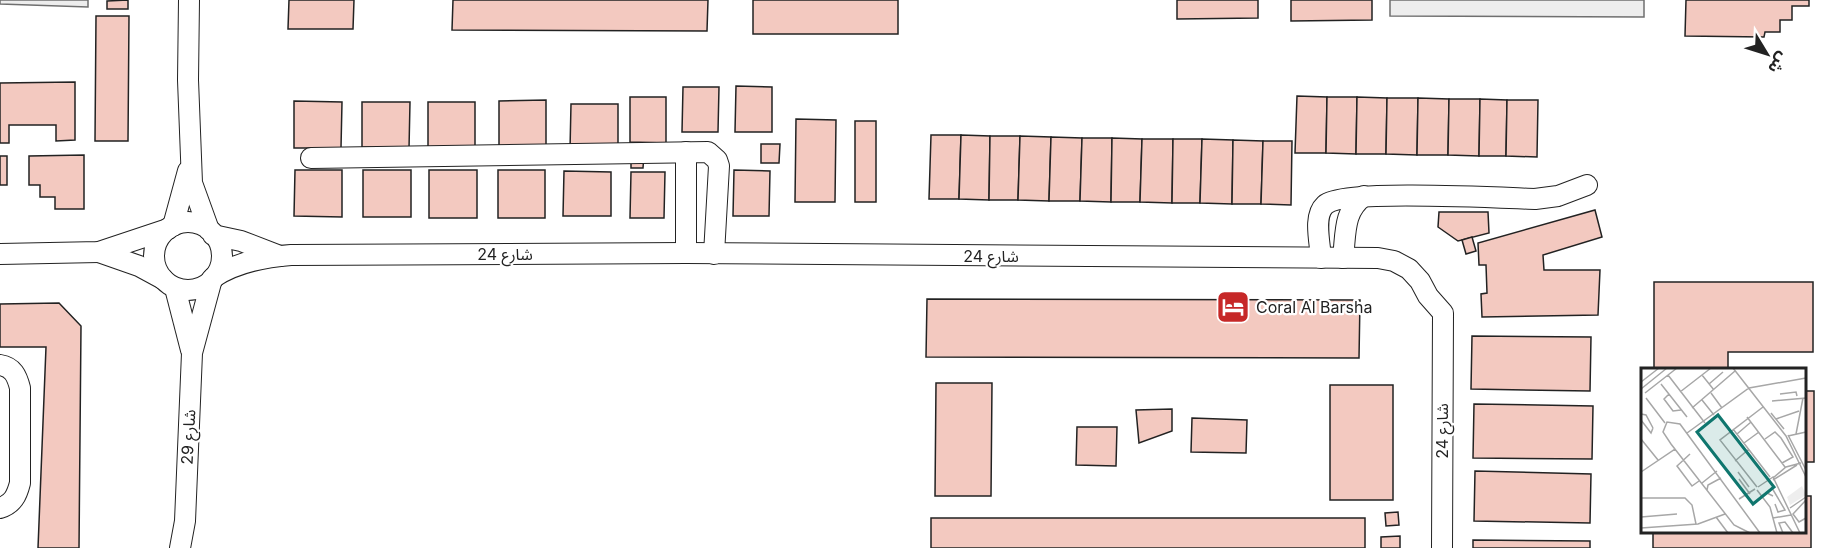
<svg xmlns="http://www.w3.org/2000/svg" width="1821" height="548" viewBox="0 0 1821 548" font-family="Inter,'Noto Sans Arabic',sans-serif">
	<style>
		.parking { fill: #ededed; stroke: #6f6f6f; stroke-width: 1.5 }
		.building { fill: #f3c9c0; stroke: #222; stroke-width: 1.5 }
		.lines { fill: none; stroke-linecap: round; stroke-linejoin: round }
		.minor-casing { stroke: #222; stroke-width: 22 }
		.minor { stroke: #fff; stroke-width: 20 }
		.labels { text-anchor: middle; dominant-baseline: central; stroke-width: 4.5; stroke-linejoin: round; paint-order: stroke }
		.street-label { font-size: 16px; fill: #222; stroke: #fff }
		.poi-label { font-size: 16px; fill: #222; stroke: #fff; text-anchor: start }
		.inset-road { fill: none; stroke: #a7a7a7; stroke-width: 1.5 }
		.view { fill: #0f766e; fill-opacity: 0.15; stroke: #0f766e; stroke-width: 3 }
		.inset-edge { fill: none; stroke: #222; stroke-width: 3 }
	</style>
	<rect width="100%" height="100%" fill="#fff"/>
	<g class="parking">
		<polygon points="0,0 88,0 88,7 0,4"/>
		<polygon points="1390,0 1644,0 1644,17 1390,16"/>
	</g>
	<g class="building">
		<polygon points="128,0 128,9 107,9 107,1"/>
		<polygon points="289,0 354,0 353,29 288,29"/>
		<polygon points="453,0 708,0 707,31 452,30"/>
		<rect x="753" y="0" width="145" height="34"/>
		<polygon points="1177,0 1258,0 1258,18 1177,19"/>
		<polygon points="1291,0 1372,0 1372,20 1291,21"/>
		<polygon points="1686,0 1809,0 1809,6 1792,6 1792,20 1780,20 1780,32 1765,32 1764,37 1685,36"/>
		<polygon points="96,16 129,16 128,141 95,141"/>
		<polygon points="75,82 75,140 56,141 56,125 9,125 9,143 0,143 0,83"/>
		<polygon points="736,86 772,87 772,132 735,132"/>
		<polygon points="683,87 719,87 718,132 682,132"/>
		<polygon points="1297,96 1327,97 1326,153 1295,153"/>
		<polygon points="630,97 666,97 666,143 630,142"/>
		<polygon points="1327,97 1357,97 1356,154 1326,153"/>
		<polygon points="1357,97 1387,98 1386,154 1356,154"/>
		<polygon points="1387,98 1418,98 1417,155 1386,154"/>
		<polygon points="1418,98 1449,99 1448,155 1417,155"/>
		<polygon points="1449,99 1480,99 1479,156 1448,155"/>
		<polygon points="1480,99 1507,100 1506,156 1479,156"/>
		<polygon points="546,100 546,147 499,148 499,101"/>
		<polygon points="1507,100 1538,100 1537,157 1506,156"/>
		<polygon points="294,101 342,102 341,148 294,148"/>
		<polygon points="362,102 410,102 409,149 362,147"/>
		<polygon points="428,102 475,102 475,149 428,148"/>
		<polygon points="571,104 618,104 618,149 570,150"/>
		<polygon points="796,119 836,120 835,202 795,202"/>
		<rect x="855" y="121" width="21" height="81"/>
		<polygon points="931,135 961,135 959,199 929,199"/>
		<polygon points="961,135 990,136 989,200 959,199"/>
		<polygon points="990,136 1020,136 1018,200 989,200"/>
		<polygon points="1020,136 1051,137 1049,201 1018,200"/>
		<polygon points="1051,137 1082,138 1080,201 1049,201"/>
		<polygon points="1082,138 1112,138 1111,202 1080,201"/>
		<polygon points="1112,138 1142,139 1140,202 1111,202"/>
		<polygon points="1142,139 1173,139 1172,203 1140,202"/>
		<polygon points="1173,139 1202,139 1200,203 1172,203"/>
		<polygon points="1202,139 1233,140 1232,204 1200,203"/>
		<polygon points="1233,140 1263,141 1261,204 1232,204"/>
		<polygon points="1263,141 1292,141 1291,205 1261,204"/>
		<polygon points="761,144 780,144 779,163 761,163"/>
		<polygon points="631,154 644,154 643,168 631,168"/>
		<polygon points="84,155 84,209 55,209 55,197 40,197 40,185 29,185 29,156"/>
		<rect x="0" y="156" width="7" height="29"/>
		<polygon points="295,170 342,170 342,217 294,216"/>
		<rect x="363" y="170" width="48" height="47"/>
		<rect x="429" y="170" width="48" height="48"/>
		<rect x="498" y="170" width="47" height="48"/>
		<polygon points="734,170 770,171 769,216 733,216"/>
		<polygon points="564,171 611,172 611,216 563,216"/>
		<polygon points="631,172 665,172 664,218 630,218"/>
		<polygon points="1595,210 1602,237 1543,255 1544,270 1600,270 1598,315 1482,317 1481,294 1487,293 1486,265 1479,265 1478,243"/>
		<polygon points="1439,212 1488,212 1489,233 1458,241 1438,227"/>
		<polygon points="1472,237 1476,251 1466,254 1462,240"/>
		<polygon points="1654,282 1813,282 1813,352 1728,352 1728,370 1654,370"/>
		<polygon points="927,299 1360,300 1359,358 926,357"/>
		<polygon points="59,303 81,326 79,548 38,548 46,347 0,347 0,304"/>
		<polygon points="1472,336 1591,337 1590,391 1471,389"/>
		<polygon points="936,383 992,383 991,496 935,496"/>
		<rect x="1330" y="385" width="63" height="115"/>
		<rect x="1804" y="391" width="10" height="71"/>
		<polygon points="1474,404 1593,406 1592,459 1473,458"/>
		<polygon points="1172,409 1172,431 1139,443 1136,410"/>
		<polygon points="1192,418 1247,420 1246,453 1191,452"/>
		<polygon points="1077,427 1117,427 1116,466 1076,465"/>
		<polygon points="1475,471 1591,474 1590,523 1474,521"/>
		<polygon points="1804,496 1811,496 1811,548 1653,548 1653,532 1804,532"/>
		<polygon points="1398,512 1399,525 1386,526 1385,513"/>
		<rect x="931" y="518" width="434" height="30"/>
		<polygon points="1400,536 1400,548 1381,548 1381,537"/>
		<polygon points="1473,540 1590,541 1590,548 1473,548"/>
	</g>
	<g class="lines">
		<g class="minor-casing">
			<g id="minor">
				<polyline points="189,0 188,80 192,183 209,230"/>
				<polyline points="311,158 708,152 717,160 719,166 714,254"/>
				<circle cx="188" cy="256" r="34"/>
				<polyline points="173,226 188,171"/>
				<polyline points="213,235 241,241 280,256"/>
				<polyline points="99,252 139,266 163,279"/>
				<polyline points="686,253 686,152"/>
				<polyline points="0,254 99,252 168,229"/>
				<path d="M1321,258C1320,242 1313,216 1325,205C1342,189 1503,198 1535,199L1558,196L1587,185"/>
				<path d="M1343,258C1346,234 1343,211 1364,196"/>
				<path d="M214,277C237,262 264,257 291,255L686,253L1378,258L1394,261L1409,269L1420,281L1428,296L1443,313L1442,548"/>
				<polyline points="175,288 191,350"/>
				<path d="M0,365C13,367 17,376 20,388V483C17,495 13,504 0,508"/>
				<polyline points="180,548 185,521 192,353 212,279"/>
			</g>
		</g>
		<use href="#minor" class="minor"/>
	</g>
	<defs>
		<g id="hotel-square" transform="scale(1.725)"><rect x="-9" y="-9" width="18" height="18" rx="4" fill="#c62828" stroke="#fff"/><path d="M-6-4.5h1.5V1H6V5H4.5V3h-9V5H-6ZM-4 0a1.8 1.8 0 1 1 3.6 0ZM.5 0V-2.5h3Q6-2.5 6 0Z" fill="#fff"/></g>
	</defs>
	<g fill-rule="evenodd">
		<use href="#hotel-square" x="1233" y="307"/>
	</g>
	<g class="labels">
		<g class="street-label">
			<text x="505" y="254">شارع 24</text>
			<text x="991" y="256">شارع 24</text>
			<text transform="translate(1442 431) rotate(-90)">شارع 24</text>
			<text transform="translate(188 437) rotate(-87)">شارع 29</text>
		</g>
		<g class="poi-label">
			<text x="1256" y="307">Coral Al Barsha</text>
		</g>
	</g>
	<g transform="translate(1641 368)">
		<rect width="165" height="165" fill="#fff"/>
		<path d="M161,118L165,127L149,137L146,129Z" fill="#eee"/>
		<path class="inset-road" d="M92,0L145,68L165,109M27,7L64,55M61,7L73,22M0,14L18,0M20,16L46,49M68,16L82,4M0,21L26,0M39,24L70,0M4,25L36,0M70,25L81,40M28,26L23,31L32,43L40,42M139,26L155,24L156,28M5,30L24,55M61,32L73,47M131,33L165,30M51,40L94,3M130,45L143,61M0,46L5,47L12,60M106,49L144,99M135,51L158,43M0,52L10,65L12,60M92,61L129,109M46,65L108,20L165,10M96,66L110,54M155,66L162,30M147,67L165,102M147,68L165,64M0,71L17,92M124,71L134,64L140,70L152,89L141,95M103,75L118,64M49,86L36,98L51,118L58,113M94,93L108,81M0,104L34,81L30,76M97,104L108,119M132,110L145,99L160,95M98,111L109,126M132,112L156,97M61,115L76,103M116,119L79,72L122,39M117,119L132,109L159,165M66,122L67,117L80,110M116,122L129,139L136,165M132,128L126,125L131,120L144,142L137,144L134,136M0,130H44L51,137L55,156M98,131L114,121M165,132L152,146L158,154L165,150M149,140L165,129M0,149L36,146M75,149L87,165M132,150L150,147M0,160L57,156L84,146M109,165L93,157L30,76L22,64L26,54L39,56L119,165M142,165L138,155L144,154L152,165"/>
		<path class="view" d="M77,47L133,119L112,136L56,64Z"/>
		<rect width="165" height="165" class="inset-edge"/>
	</g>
	<g transform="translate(1767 54) rotate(128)" stroke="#ffffff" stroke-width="4.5" paint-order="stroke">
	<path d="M0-4.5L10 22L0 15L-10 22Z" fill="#222222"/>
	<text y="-9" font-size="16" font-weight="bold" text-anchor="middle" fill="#222222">ش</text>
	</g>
</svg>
